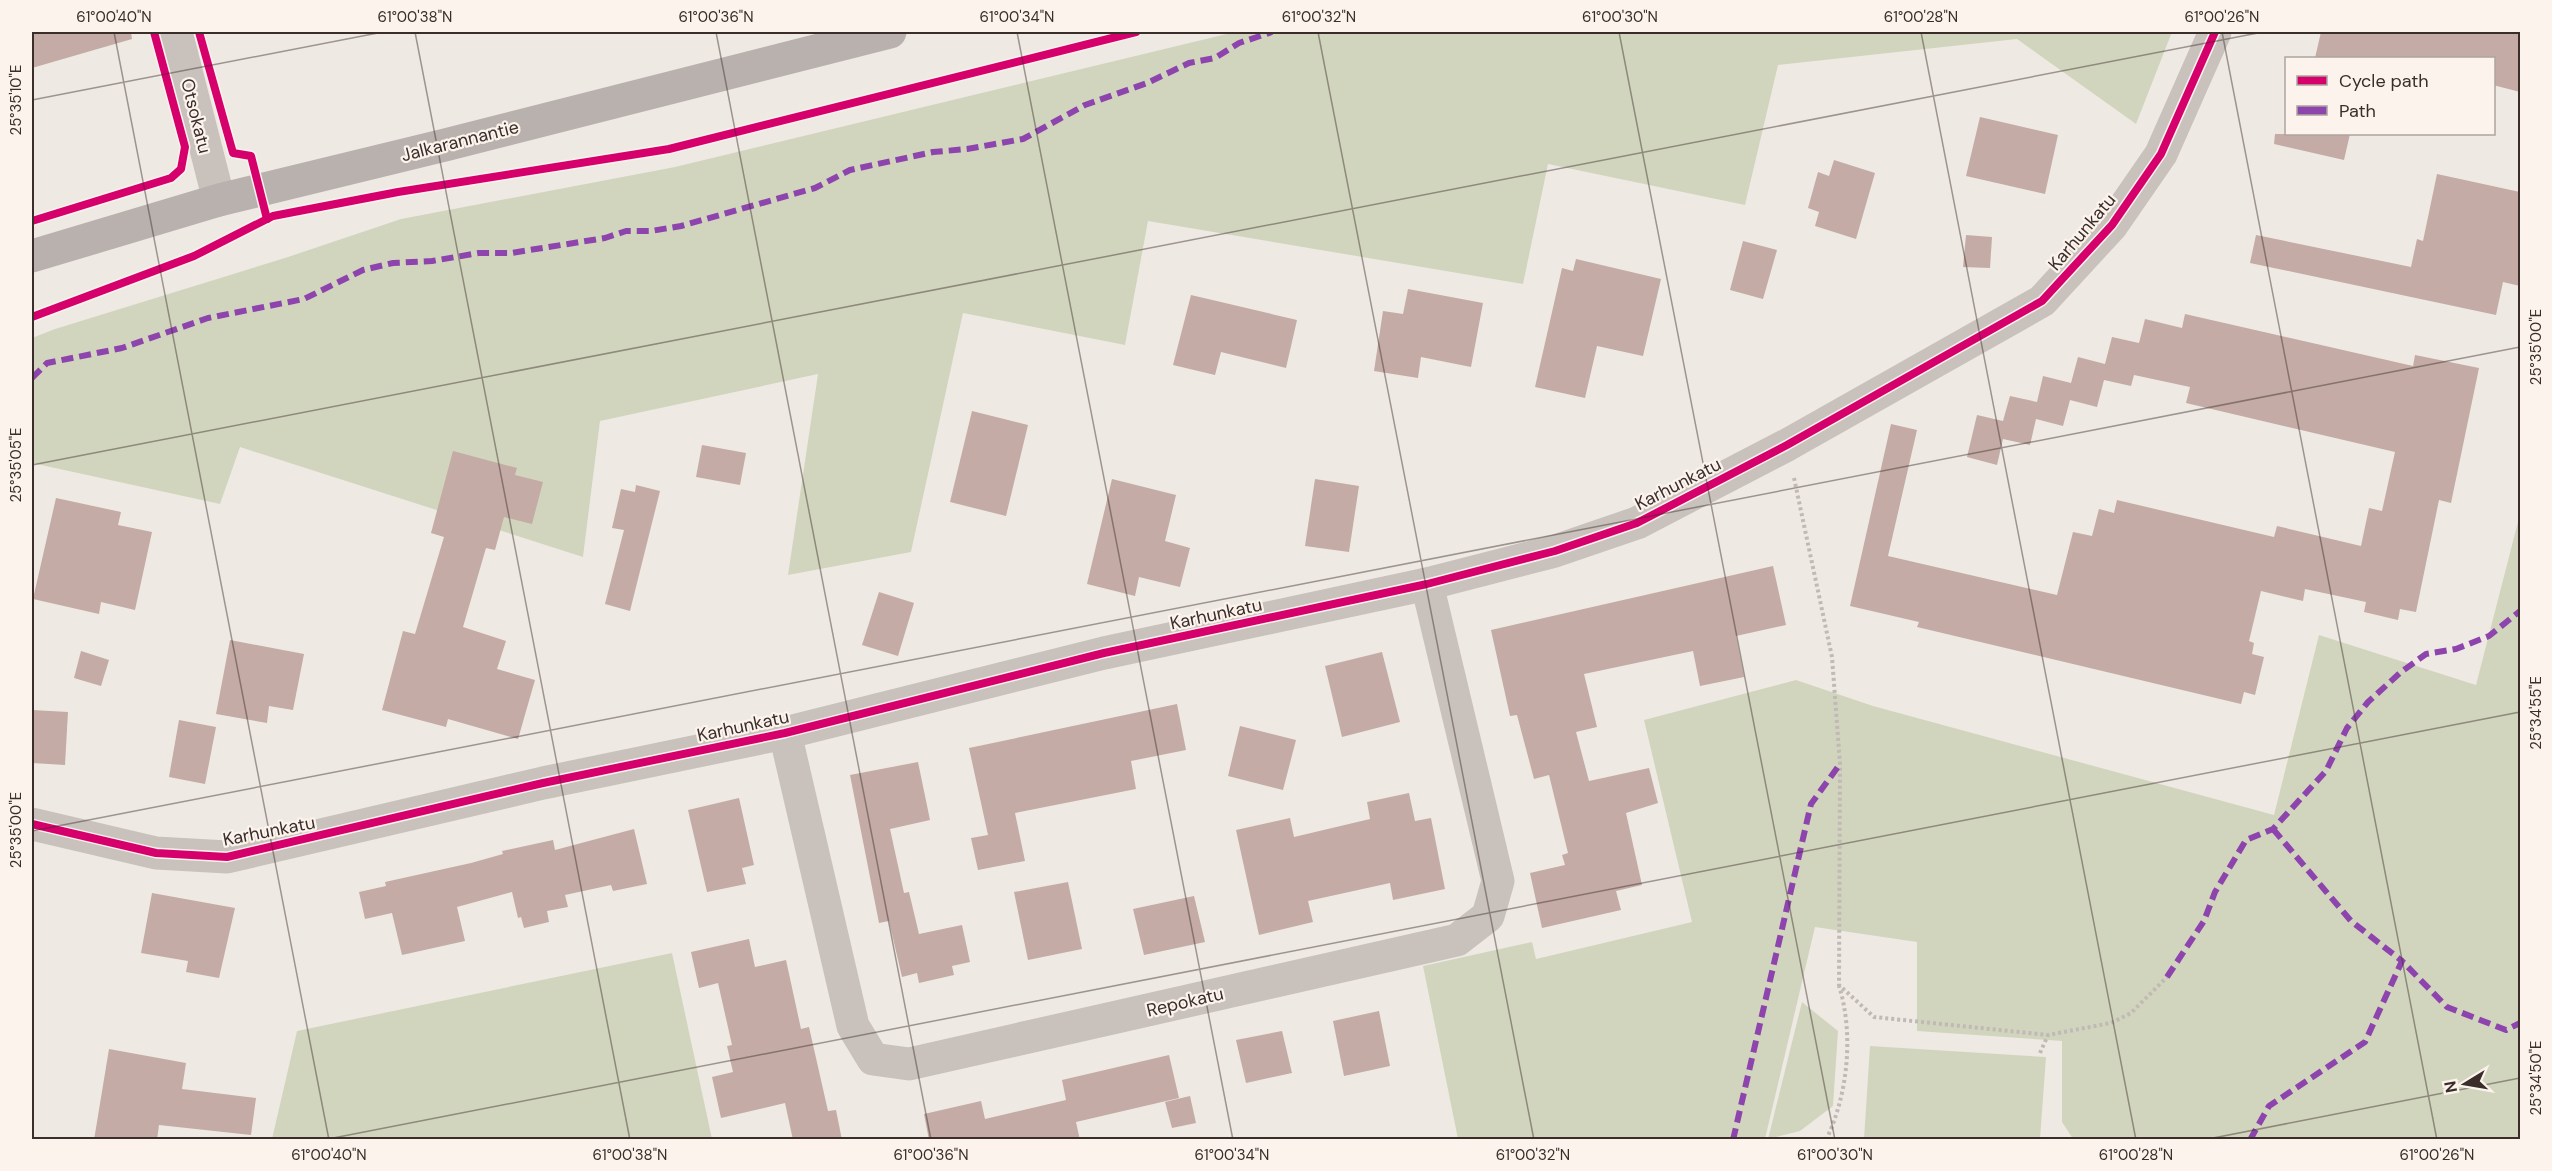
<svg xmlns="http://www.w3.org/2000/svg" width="2552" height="1171" viewBox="0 0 2552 1171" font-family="'DM Sans',sans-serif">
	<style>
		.green { fill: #d2d5be }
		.building { fill: #c4aba5 }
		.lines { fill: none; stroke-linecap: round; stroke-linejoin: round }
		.path { stroke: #c1b9b5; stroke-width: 4; stroke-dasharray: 3 3; stroke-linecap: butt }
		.street { stroke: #c9c1bc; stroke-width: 33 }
		.secondary { stroke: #b9b1ad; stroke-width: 33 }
		.quiet { stroke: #8e44ad; stroke-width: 6; stroke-dasharray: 12 6; stroke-linecap: butt }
		.cycleway-casing { stroke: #fbf3ec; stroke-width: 11 }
		.cycleway { stroke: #d6006c; stroke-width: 8 }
		.ticks { fill: none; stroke: #3a2d2a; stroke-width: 1.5; stroke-opacity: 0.45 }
		.labels { text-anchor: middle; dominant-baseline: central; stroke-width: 4.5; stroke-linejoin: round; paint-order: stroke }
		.street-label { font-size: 18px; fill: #3a2d2a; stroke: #fbf3ec }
		.neatline { fill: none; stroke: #3a2d2a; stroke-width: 2 }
		.ticks-label { font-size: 15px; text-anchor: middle; fill: #3a2d2a }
	</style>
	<rect width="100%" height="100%" fill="#efe9e4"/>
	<g class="green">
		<polygon points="1235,32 2172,32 2136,124 2017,39 1778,65 1745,205 1548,164 1523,284 1148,221 1125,345 963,313 911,552 788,575 818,374 600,421 583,557 240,447 220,504 32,463 32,338 55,329 288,257 401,219 675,167"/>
		<polygon points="2520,514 2520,1139 2073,1139 2062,1122 2062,1041 1917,1031 1917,942 1815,927 1765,1139 1458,1139 1423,966 1532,942 1536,959 1692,922 1644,720 1796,680 1873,706 2274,815 2319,635 2476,685"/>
		<polygon points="672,953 712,1139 272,1139 297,1031"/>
		<polygon points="1802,1002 1838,1031 1833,1106 1800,1131 1768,1139"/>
		<polygon points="1870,1046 2046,1057 2040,1139 1864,1139"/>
	</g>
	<g class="building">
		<polygon points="32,32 131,32 132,39 32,68"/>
		<polygon points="2321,32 2520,32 2520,92 2493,85 2493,58 2315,58"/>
		<polygon points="1980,117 2058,135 2045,194 1966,176"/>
		<polygon points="2275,134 2350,134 2344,160 2274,144"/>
		<polygon points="1834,160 1875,173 1856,239 1815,226 1819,212 1808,208 1818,172 1829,176"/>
		<polygon points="2437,174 2520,192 2520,286 2503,282 2496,315 2250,263 2256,235 2411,267 2417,239 2423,241"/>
		<polygon points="1966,235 1992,237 1990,268 1963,267"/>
		<polygon points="1743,241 1777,250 1763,299 1730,290"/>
		<polygon points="1576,259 1661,279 1643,356 1597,346 1585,398 1535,387 1562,268 1573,271"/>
		<polygon points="1408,289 1483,303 1471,367 1421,357 1418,378 1374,371 1383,311 1403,314"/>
		<polygon points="1191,295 1297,320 1286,368 1221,352 1215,375 1173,365"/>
		<polygon points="2185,314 2413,366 2415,355 2479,368 2451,503 2439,500 2416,612 2400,609 2398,620 2364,612 2366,602 2305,589 2303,601 2261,591 2249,641 2254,643 2252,654 2264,657 2255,695 2244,692 2241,704 1917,627 1919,622 1850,606 1891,424 1917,430 1888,556 2057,595 2073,532 2092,536 2099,509 2114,513 2117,500 2274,537 2277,526 2361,546 2369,508 2382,511 2395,452 2186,403 2190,387 2134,375 2131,386 2104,380 2097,407 2070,400 2063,426 2036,419 2030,445 2003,439 1997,465 1967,457 1977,415 2003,421 2010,396 2037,402 2043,376 2071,383 2078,357 2105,364 2112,337 2139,343 2145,319 2182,328"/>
		<polygon points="972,411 1028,425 1006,516 950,502"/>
		<polygon points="702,445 746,453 740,485 696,477"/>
		<polygon points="453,451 517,468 515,475 543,482 532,524 504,517 495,550 486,548 463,627 506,641 497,669 535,680 518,739 448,719 446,727 382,710 403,631 415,634 444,537 431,533"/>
		<polygon points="1112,479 1176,495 1165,541 1190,548 1180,587 1139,577 1135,596 1087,584"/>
		<polygon points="1315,479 1359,486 1349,552 1305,546"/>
		<polygon points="636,485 660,491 630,611 605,604 624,530 612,528 621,489 635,492"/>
		<polygon points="56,498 121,512 118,525 152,532 135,610 101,602 99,614 33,599"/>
		<polygon points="1773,566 1786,625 1736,636 1744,677 1700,686 1693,651 1584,674 1597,727 1576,732 1589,781 1649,768 1658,803 1626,813 1642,885 1616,891 1621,910 1542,928 1530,873 1565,865 1562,855 1568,853 1549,775 1534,779 1517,715 1510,716 1491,630"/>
		<polygon points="879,592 914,603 898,656 862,645"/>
		<polygon points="230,640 304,654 293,710 269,706 267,723 216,714"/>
		<polygon points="81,651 109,660 101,686 74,678"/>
		<polygon points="1382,652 1400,722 1342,737 1325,666"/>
		<polygon points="1177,704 1186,750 1131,761 1136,789 1015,813 1025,861 978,870 971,838 988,835 969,748"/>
		<polygon points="32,710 68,712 65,765 32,763"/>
		<polygon points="179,720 216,727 205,784 169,777"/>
		<polygon points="1240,726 1296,740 1283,790 1228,776"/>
		<polygon points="918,762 930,820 890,829 904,893 909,892 919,934 962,925 970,962 952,966 954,975 919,983 917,973 902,977 889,921 879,923 850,775"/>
		<polygon points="1409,793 1415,821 1431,818 1445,889 1393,900 1390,883 1308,901 1313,922 1259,935 1236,830 1290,818 1294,837 1370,819 1367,802"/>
		<polygon points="739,798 754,865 742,868 746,884 707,892 688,810"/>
		<polygon points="634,829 647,884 613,891 611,885 565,895 568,907 547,911 549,922 524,928 521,917 518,918 512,892 457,907 465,941 402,955 392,913 365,919 359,892 386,886 385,882 471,863 503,854 502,851 553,840 555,850"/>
		<polygon points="1068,882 1082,949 1028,960 1014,892"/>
		<polygon points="152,893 235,908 219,978 186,972 188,961 141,953"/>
		<polygon points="1194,896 1205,942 1144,955 1133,909"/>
		<polygon points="749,939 755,967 786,960 801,1029 809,1027 828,1111 836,1110 842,1140 793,1140 785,1103 721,1118 712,1077 733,1072 727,1046 732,1045 718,983 699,988 691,952"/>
		<polygon points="1379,1011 1390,1066 1344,1076 1333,1021"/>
		<polygon points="1282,1031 1292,1073 1246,1083 1236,1040"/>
		<polygon points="109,1049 186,1063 182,1089 256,1098 251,1135 159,1125 157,1140 94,1140"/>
		<polygon points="1169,1055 1179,1098 1076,1122 1080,1140 929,1140 924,1114 981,1101 985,1119 1066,1100 1062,1080"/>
		<polygon points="1190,1096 1196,1123 1172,1128 1165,1102"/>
	</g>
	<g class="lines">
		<g class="path">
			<polyline points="1794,478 1832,657 1840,764 1839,985 1874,1017 2048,1035 2111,1023 2131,1013 2167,977"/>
			<polyline points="2040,1053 2048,1035"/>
			<path d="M1826,1140C1848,1095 1854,1033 1839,986"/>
		</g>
		<g class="street">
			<polyline points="176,32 219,200"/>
			<polyline points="785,733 853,1026 873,1059 909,1064 1457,940 1488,916 1498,881 1427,584"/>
			<polyline points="32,824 156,853 227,857 543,783 785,733 1104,653 1427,584 1555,551 1637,523 1787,445 2042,301 2112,225 2161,154 2215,32"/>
		</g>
		<polyline class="secondary" points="32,256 219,200 445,145 890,32"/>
		<g class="quiet">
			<polyline points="32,378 47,363 122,348 208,318 304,299 363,270 393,263 432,261 479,253 511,253 605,238 626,231 651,231 681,226 815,188 850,170 933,152 967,149 1023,139 1085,105 1147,83 1189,63 1215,58 1239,43 1272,32"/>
			<polyline points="2273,829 2351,921 2402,961"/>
			<polyline points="2167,977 2204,921 2215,892 2246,840 2273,829 2326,771 2347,728 2368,702 2401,672 2426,654 2456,649 2489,636 2520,611"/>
			<polyline points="1733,1140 1811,804 1840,764"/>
			<polyline points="2250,1140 2269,1106 2365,1042 2402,961 2447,1007 2506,1030 2520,1023"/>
		</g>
		<g class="cycleway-casing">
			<g id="cycleway">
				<polyline points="199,32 233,153 251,156 267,219"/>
				<polyline points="32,221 171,178 181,169 185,147 154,32"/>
				<polyline points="32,317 194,256 273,216 398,192 669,149 1136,32"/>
				<polyline points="32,824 156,853 227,857 543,783 785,733 1104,653 1427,584 1555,551 1637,523 1787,445 2042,301 2112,225 2161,154 2215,32"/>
			</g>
		</g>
		<use href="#cycleway" class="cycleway"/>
	</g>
	<path class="ticks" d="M114,32L329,1140M415,32L630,1140M716,32L931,1140M1017,32L1233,1140M1318,32L1534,1140M1619,32L1835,1140M1921,32L2136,1140M2222,32L2437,1140M32,100L383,32M32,465L2263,32M32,831L2520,347M323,1140L2520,712M2203,1140L2520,1078"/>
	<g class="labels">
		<g class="street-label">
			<text transform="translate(196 116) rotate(76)">Otsokatu</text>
			<text transform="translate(460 141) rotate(-14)">Jalkarannantie</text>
			<text transform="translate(2082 232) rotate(-50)">Karhunkatu</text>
			<text transform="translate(1678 484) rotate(-27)">Karhunkatu</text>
			<text transform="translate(1216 614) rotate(-12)">Karhunkatu</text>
			<text transform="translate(743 726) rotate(-12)">Karhunkatu</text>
			<text transform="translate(269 831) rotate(-11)">Karhunkatu</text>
			<text transform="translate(1185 1002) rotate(-13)">Repokatu</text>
		</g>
	</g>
	<rect width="2552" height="1171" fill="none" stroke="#fbf3ec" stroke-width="66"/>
	<rect x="2285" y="57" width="210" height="78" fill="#fbf3ec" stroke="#aea49e" stroke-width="1.5"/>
	<rect x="2297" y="76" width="30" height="9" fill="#d6006c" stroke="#aea49e" stroke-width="1.5"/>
	<text x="2339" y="87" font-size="18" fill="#3a2d2a">Cycle path</text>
	<rect x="2297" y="106" width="30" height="9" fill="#8e44ad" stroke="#aea49e" stroke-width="1.5"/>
	<text x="2339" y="117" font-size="18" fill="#3a2d2a">Path</text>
	<g transform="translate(2465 1084) rotate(259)" stroke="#fbf3ec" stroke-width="4.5" paint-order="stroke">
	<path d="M0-4.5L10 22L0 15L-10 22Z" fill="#3a2d2a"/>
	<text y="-9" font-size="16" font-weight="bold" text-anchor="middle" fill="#3a2d2a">N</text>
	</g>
	<rect x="33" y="33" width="2486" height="1105" class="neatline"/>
	<g class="ticks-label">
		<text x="114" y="22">61°00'40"N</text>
		<text x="415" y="22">61°00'38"N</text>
		<text x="716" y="22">61°00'36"N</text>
		<text x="1017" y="22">61°00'34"N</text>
		<text x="1319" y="22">61°00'32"N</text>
		<text x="1620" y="22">61°00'30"N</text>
		<text x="1921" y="22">61°00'28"N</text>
		<text x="2222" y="22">61°00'26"N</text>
		<text transform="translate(16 100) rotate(-90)" y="5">25°35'10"E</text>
		<text transform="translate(2536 347) rotate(-90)" y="5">25°35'00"E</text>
		<text transform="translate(16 465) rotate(-90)" y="5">25°35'05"E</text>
		<text transform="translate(2536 713) rotate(-90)" y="5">25°34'55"E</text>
		<text transform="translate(16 830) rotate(-90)" y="5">25°35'00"E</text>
		<text transform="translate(2536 1078) rotate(-90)" y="5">25°34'50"E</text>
		<text x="329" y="1160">61°00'40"N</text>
		<text x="630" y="1160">61°00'38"N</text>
		<text x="931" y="1160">61°00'36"N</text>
		<text x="1232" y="1160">61°00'34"N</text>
		<text x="1533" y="1160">61°00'32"N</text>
		<text x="1835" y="1160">61°00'30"N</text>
		<text x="2136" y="1160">61°00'28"N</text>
		<text x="2437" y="1160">61°00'26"N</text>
	</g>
</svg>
